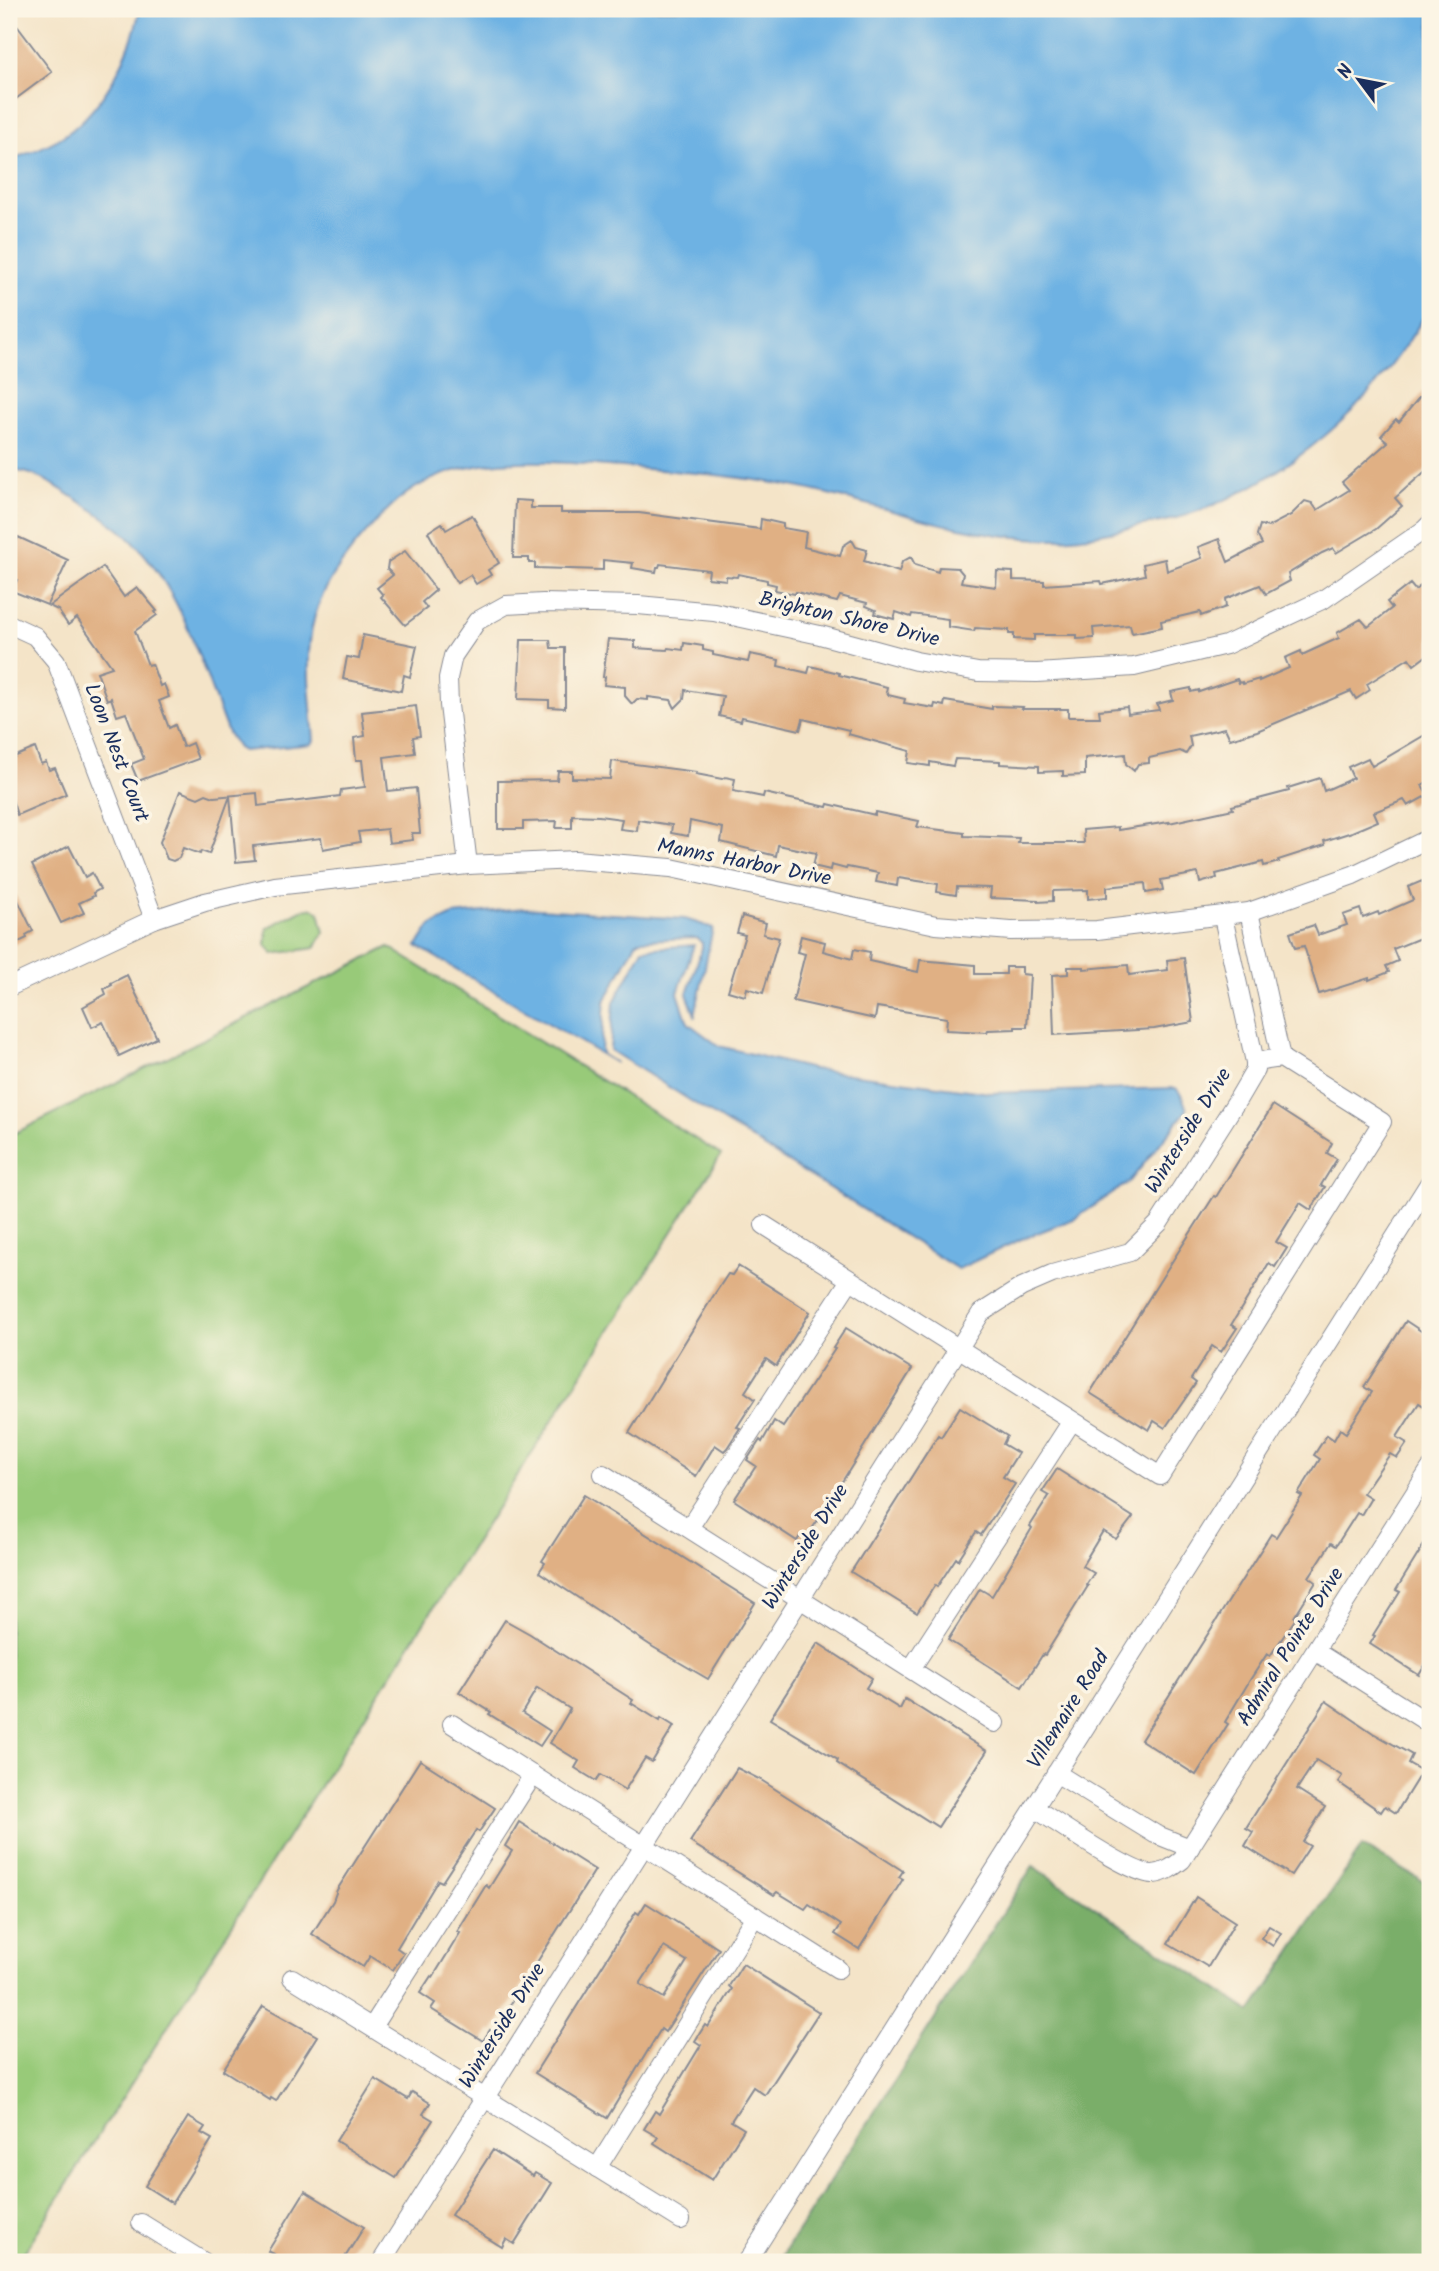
<svg xmlns="http://www.w3.org/2000/svg" width="1439" height="2271" viewBox="0 0 1439 2271" font-family="Kalam,sans-serif">
	<style>
		.green { fill: #98ca79; stroke: #5a7c6c; stroke-width: 2 }
		.forest { fill: #7aae69; stroke: #4a6e64; stroke-width: 2 }
		.water { fill: #6eb2e3; stroke: #4470a0; stroke-width: 2 }
		.building { fill: #e0b084; fill-rule: evenodd }
		.lines { fill: none; stroke-linecap: round; stroke-linejoin: round }
		.minor-casing { stroke: #888a93; stroke-width: 20 }
		.minor { stroke: #fff; stroke-width: 18 }
		.labels { text-anchor: middle; dominant-baseline: central; stroke-width: 7; stroke-linejoin: round; paint-order: stroke }
		.street-label { font-size: 21px; fill: #1b2f5e; stroke: #fcf5e5 }
	</style>
	<rect width="100%" height="100%" fill="#fcf5e5"/>
	<filter id="ink" filterUnits="userSpaceOnUse"><feTurbulence type="fractalNoise" baseFrequency=".0143" numOctaves="2"/><feDisplacementMap in="SourceGraphic" scale="14" xChannelSelector="R" yChannelSelector="G"/><feConvolveMatrix kernelMatrix="1 2 1 2 8 2 1 2 1" color-interpolation-filters="sRGB"/></filter>
	<filter id="wash" filterUnits="userSpaceOnUse"><feTurbulence type="fractalNoise" baseFrequency=".00686" numOctaves="4" result="noise"/><feDisplacementMap in="SourceGraphic" scale="28" xChannelSelector="R" yChannelSelector="G"/><feGaussianBlur stdDeviation="1.57" result="paint"/><feColorMatrix in="noise" values="0 0 0 0 0 0 0 0 0 0 0 0 0 0 0 0 0 1.4 0 .05"/><feComposite in="paint" operator="in"/></filter>
	<g filter="url(#wash)">
		<rect width="100%" height="100%" fill="#f4e4c8"/>
		<g class="green">
			<polygon points="313,908 319,912 324,932 315,948 273,954 266,945 267,928 301,910"/>
			<polygon points="389,947 721,1155 18,2262 9,2262 9,1136"/>
		</g>
		<polygon class="forest" points="1362,1846 1430,1885 1430,2262 778,2262 1033,1866 1251,2012"/>
		<g class="water">
			<path d="M140,9H1430V306C1421,324 1408,342 1396,359C1344,432 1258,496 1170,520C1157,523 1142,525 1129,528C1101,534 1074,540 1045,539C969,537 897,511 824,493C758,477 689,472 622,467C549,462 458,449 397,501C383,513 371,527 358,542C337,567 318,595 312,628C305,664 311,703 314,740L312,744L243,751L238,748L228,733C200,664 182,586 125,534C110,521 93,510 76,499C54,485 36,471 9,470V160C30,153 54,144 72,130C108,100 131,53 140,9Z"/>
			<polygon points="524,908 685,919 713,928 695,1015 687,994 702,948 702,943 697,938 641,940 636,943 605,1001 601,1050 603,1055 616,1063 417,946 430,926 453,915"/>
			<polygon points="694,945 678,993 688,1023 719,1046 812,1069 990,1093 1176,1088 1182,1096 1187,1110 1130,1181 1076,1218 1019,1240 958,1269 610,1050 614,1002 643,949"/>
		</g>
		<g id="blocks">
			<g class="building">
				<polygon points="18,27 52,72 9,104 9,34"/>
				<polygon points="1430,384 1430,467 1395,498 1402,506 1376,529 1336,553 1333,548 1322,553 1288,574 1290,581 1266,594 1260,585 1225,599 1226,607 1201,616 1200,612 1161,621 1162,627 1132,633 1130,625 1093,628 1094,638 1077,639 1077,635 1034,635 1034,640 1014,639 1014,634 1009,634 1009,630 975,628 974,631 948,627 948,619 912,614 911,617 896,612 894,619 875,614 876,610 866,606 867,603 840,596 837,602 796,592 795,594 775,590 776,585 767,583 767,580 738,574 737,577 726,576 726,580 708,578 709,570 660,564 659,567 657,567 656,572 632,568 633,563 603,560 603,570 535,568 535,563 529,563 529,558 513,558 515,500 531,501 531,508 561,508 561,513 639,513 760,529 761,519 783,524 783,528 806,532 804,547 840,556 843,546 852,540 856,547 867,550 864,561 899,572 902,562 911,557 915,565 938,572 939,567 958,568 963,574 961,582 996,587 997,571 1013,572 1013,580 1044,581 1044,585 1101,581 1102,584 1145,575 1143,564 1165,559 1167,571 1202,558 1198,547 1219,539 1228,562 1262,544 1257,535 1260,525 1268,527 1291,515 1305,501 1312,503 1317,510 1349,490 1342,482 1388,442 1381,436 1396,419 1399,422"/>
				<polygon points="472,515 499,563 488,570 491,575 476,584 470,575 457,583 428,532 442,523 446,530"/>
				<polygon points="18,537 68,560 47,605 12,591 17,580 9,576 9,558"/>
				<polygon points="405,551 436,590 422,602 427,608 405,625 381,597 383,595 377,588 393,575 387,569 388,562"/>
				<polygon points="103,567 124,597 137,587 157,611 155,612 157,615 135,631 148,665 152,664 160,686 164,684 169,697 159,701 169,728 175,725 183,747 192,743 198,759 138,781 131,764 144,759 126,713 117,716 111,698 107,700 97,672 112,667 77,618 68,625 58,610 49,606"/>
				<polygon points="1430,579 1430,653 1414,665 1409,658 1367,684 1370,690 1356,699 1351,691 1257,731 1230,739 1225,728 1189,736 1191,746 1186,754 1180,751 1149,758 1149,763 1138,764 1134,771 1126,764 1125,754 1085,758 1085,775 1063,776 1063,771 1039,772 1039,766 1000,764 1000,761 955,759 953,766 930,762 930,766 908,763 910,751 848,734 849,730 803,719 800,730 742,717 741,721 719,716 723,696 685,690 684,699 675,708 671,700 648,697 648,700 637,699 632,704 625,696 625,687 604,685 605,677 603,677 608,639 635,641 635,648 667,650 668,648 683,650 684,643 703,646 703,650 713,652 713,655 748,662 750,654 779,660 778,666 808,673 810,666 839,673 839,675 887,687 886,692 888,693 888,695 905,699 904,703 934,708 935,704 944,706 945,701 992,709 992,706 1023,707 1022,709 1068,709 1068,717 1100,717 1099,710 1127,707 1128,714 1159,710 1157,704 1173,700 1171,692 1191,688 1191,692 1199,690 1199,692 1237,679 1239,683 1242,682 1243,684 1259,679 1259,681 1289,668 1285,658 1301,651 1302,655 1339,638 1337,633 1361,619 1368,627 1392,608 1387,602 1410,584 1415,590"/>
				<polygon points="363,635 417,646 410,677 404,675 401,691 343,679 347,657 359,659"/>
				<polygon points="521,640 550,640 551,648 565,648 565,708 549,707 549,700 518,699"/>
				<polygon points="416,706 420,736 413,737 415,753 384,757 388,791 416,788 420,833 412,833 413,840 389,843 387,829 358,832 360,842 323,849 321,838 253,846 255,860 236,862 230,796 209,854 201,851 200,854 183,848 179,858 173,861 167,859 160,842 180,791 198,798 206,794 214,797 257,793 258,806 340,796 341,790 365,787 362,760 356,760 354,738 365,736 362,712"/>
				<polygon points="1430,732 1430,780 1422,785 1428,795 1408,806 1404,800 1374,812 1378,821 1352,832 1324,841 1325,845 1278,860 1279,862 1264,866 1263,862 1216,874 1217,878 1200,883 1198,873 1161,880 1163,890 1146,893 1145,883 1107,887 1107,897 1088,899 1088,890 1053,891 1053,901 1038,902 1038,900 990,898 991,888 957,887 956,895 937,892 938,884 898,878 897,886 876,882 878,873 847,867 846,869 831,865 830,870 813,866 816,853 778,845 776,856 721,842 723,828 690,821 688,836 671,833 672,825 638,820 637,831 620,829 622,819 599,816 572,815 572,828 556,828 557,821 523,822 523,829 498,829 498,781 557,780 558,771 572,771 572,778 610,779 612,761 697,772 696,774 722,779 725,777 735,779 733,791 763,797 764,793 827,807 828,804 875,815 875,812 919,821 917,827 964,833 964,836 1019,838 1018,843 1084,843 1083,830 1118,827 1118,830 1169,822 1169,823 1233,809 1232,806 1289,791 1288,788 1320,778 1324,791 1353,778 1348,767 1368,758 1372,766"/>
				<polygon points="35,748 41,764 46,762 49,770 55,768 66,794 17,815 9,790 9,759"/>
				<polygon points="69,846 85,877 92,873 100,889 93,893 94,896 79,903 84,913 61,923 32,865"/>
				<polygon points="1422,881 1430,901 1430,934 1393,949 1398,961 1386,966 1389,972 1369,980 1369,978 1319,994 1304,946 1295,948 1290,933 1314,925 1318,935 1347,925 1343,915 1360,909 1363,918 1378,912 1379,915 1413,900 1408,887"/>
				<polygon points="9,882 33,931 26,935 27,938 9,947"/>
				<polygon points="742,916 766,923 763,934 779,938 763,993 747,988 745,996 728,991 745,935 737,933"/>
				<polygon points="801,936 825,942 823,951 852,959 854,949 870,952 869,961 918,972 920,960 975,965 975,974 1006,974 1006,967 1022,967 1022,974 1030,975 1027,1027 1015,1027 1015,1029 988,1030 987,1032 946,1030 947,1018 877,1007 875,1019 793,1001 805,954 797,952"/>
				<polygon points="1184,958 1193,1022 1154,1029 1054,1035 1052,975 1068,974 1068,967 1084,967 1084,969 1128,965 1129,975 1151,972 1168,970 1167,960"/>
				<polygon points="127,975 157,1038 119,1056 103,1022 92,1027 83,1007 106,994 104,989 112,985 111,983"/>
				<polygon points="1273,1105 1332,1143 1327,1153 1337,1159 1321,1185 1325,1187 1311,1210 1300,1203 1276,1242 1287,1248 1275,1267 1269,1263 1231,1325 1237,1328 1221,1352 1212,1346 1191,1379 1196,1383 1165,1428 1154,1421 1149,1430 1090,1393 1166,1271 1214,1196 1216,1197"/>
				<polygon points="738,1266 810,1312 776,1366 766,1359 745,1392 755,1399 737,1427 740,1428 727,1448 724,1451 715,1445 696,1476 629,1433 712,1298 728,1274 732,1275"/>
				<polygon points="1406,1321 1430,1337 1430,1410 1419,1403 1397,1437 1407,1443 1397,1458 1390,1454 1363,1493 1371,1498 1361,1515 1357,1513 1336,1546 1331,1543 1309,1577 1316,1582 1294,1617 1296,1618 1270,1656 1267,1654 1250,1680 1225,1722 1228,1724 1196,1775 1141,1740 1271,1534 1276,1537 1302,1496 1298,1494 1320,1459 1314,1455 1327,1435 1334,1440 1340,1429 1346,1433 1372,1392 1364,1387"/>
				<polygon points="846,1328 912,1369 822,1514 805,1539 800,1536 797,1541 734,1500 756,1466 747,1460 760,1440 762,1442 774,1421 783,1427 835,1349 833,1348"/>
				<polygon points="960,1407 1007,1436 1003,1444 1018,1453 1003,1477 1015,1484 981,1535 976,1532 958,1560 956,1558 937,1587 935,1585 917,1613 851,1572 938,1435 941,1437"/>
				<polygon points="1057,1469 1133,1517 1116,1539 1103,1531 1082,1566 1094,1573 1086,1585 1088,1586 1045,1655 1043,1654 1022,1687 948,1640 980,1589 992,1596 1032,1528 1030,1526 1049,1496 1042,1492"/>
				<polygon points="584,1495 755,1603 708,1679 653,1647 539,1572 545,1563 542,1561"/>
				<polygon points="1430,1535 1430,1657 1419,1675 1370,1644 1375,1636 1373,1635 1400,1592 1396,1590"/>
				<polygon points="505,1620 530,1634 633,1700 631,1703 660,1721 661,1718 674,1726 652,1762 645,1758 625,1790 600,1775 596,1781 575,1768 579,1761 550,1743 570,1709 537,1688 522,1713 550,1731 540,1746 489,1714 491,1712 459,1692"/>
				<polygon points="818,1643 872,1678 866,1688 900,1709 905,1699 987,1751 938,1827 837,1763 838,1760 770,1719"/>
				<polygon points="1326,1701 1373,1733 1412,1755 1408,1763 1422,1771 1396,1813 1385,1806 1381,1812 1338,1782 1342,1776 1316,1760 1297,1789 1325,1807 1303,1842 1310,1846 1291,1875 1245,1846 1253,1832 1246,1828"/>
				<polygon points="420,1760 495,1808 479,1832 476,1830 442,1882 438,1880 397,1948 404,1953 393,1970 370,1956 363,1967 312,1934 333,1901 337,1890"/>
				<polygon points="737,1768 761,1780 903,1871 899,1877 903,1879 859,1949 835,1934 841,1925 809,1904 805,1909 777,1892 774,1895 690,1842"/>
				<polygon points="519,1822 595,1870 493,2032 490,2030 483,2041 431,2009 435,2003 420,1993 431,1976 433,1977 460,1933 457,1932 486,1885 489,1888 512,1851 505,1846"/>
				<polygon points="1196,1897 1235,1922 1208,1967 1168,1943"/>
				<path d="M646,1903L719,1949L665,2032L661,2029L607,2118L535,2073L636,1912L639,1914ZM664,1947L687,1961L664,1998L640,1984Z"/>
				<polygon points="1269,1926 1281,1933 1273,1946 1261,1938"/>
				<polygon points="743,1964 819,2012 765,2095 753,2087 731,2121 744,2129 712,2180 654,2143 658,2137 644,2129 655,2111 659,2114 701,2045 695,2041 705,2025 708,2027 732,1989 729,1986"/>
				<polygon points="263,2006 317,2036 276,2101 271,2098 270,2100 223,2070"/>
				<polygon points="375,2079 408,2099 412,2092 430,2103 423,2114 433,2120 396,2178 336,2141"/>
				<polygon points="188,2117 205,2127 201,2133 212,2139 172,2203 145,2186"/>
				<polygon points="493,2150 533,2176 535,2173 552,2183 514,2244 506,2239 502,2247 451,2215"/>
				<polygon points="305,2191 364,2227 342,2262 269,2262 274,2254 268,2251"/>
			</g>
		</g>
	</g>
	<g filter="url(#ink)">
		<use href="#blocks" fill-opacity="0" stroke="#888a93" stroke-width="2"/>
		<g class="lines">
			<g class="minor-casing">
				<g id="minor">
					<polyline points="9,624 35,636 56,661 154,919"/>
					<polyline points="468,865 449,705 448,678 453,656 477,621 506,605 543,603 638,605 714,612 820,635 916,661 978,672 1037,673 1134,667 1226,645 1324,599 1424,530 1430,524"/>
					<polyline points="1249,912 1281,1058"/>
					<polyline points="9,987 154,919 205,902 275,886 468,865 575,860 671,868 936,925 1011,931 1097,930 1249,912 1353,875 1430,838"/>
					<polyline points="764,1225 1160,1476 1382,1122 1281,1058 1255,1062"/>
					<polyline points="603,1474 995,1723"/>
					<polyline points="689,1528 850,1280"/>
					<polyline points="1315,1651 1430,1724"/>
					<polyline points="911,1669 1072,1421"/>
					<polyline points="452,1724 838,1969"/>
					<polyline points="1056,1773 1155,1834 1190,1848"/>
					<path d="M1034,1808C1057,1822 1131,1875 1153,1874C1165,1873 1173,1867 1182,1860L1430,1469"/>
					<polyline points="292,1978 681,2220"/>
					<polyline points="372,2027 533,1775"/>
					<polyline points="597,2168 755,1916"/>
					<polyline points="141,2223 204,2262"/>
					<polyline points="381,2262 981,1313 1022,1287 1052,1274 1130,1252 1159,1223 1238,1099 1255,1070 1255,1062 1223,917"/>
					<polyline points="747,2262 1430,1182"/>
				</g>
			</g>
			<use href="#minor" class="minor"/>
		</g>
	</g>
	<g class="labels">
		<g class="street-label">
			<text transform="translate(849 620) rotate(13)">Brighton Shore Drive</text>
			<text transform="translate(116 753) rotate(69)">Loon Nest Court</text>
			<text transform="translate(744 863) rotate(11)">Manns Harbor Drive</text>
			<text transform="translate(1189 1131) rotate(-58)">Winterside Drive</text>
			<text transform="translate(806 1547) rotate(-58)">Winterside Drive</text>
			<text transform="translate(1291 1647) rotate(-58)">Admiral Pointe Drive</text>
			<text transform="translate(1069 1710) rotate(-58)">Villemaire Road</text>
			<text transform="translate(503 2026) rotate(-58)">Winterside Drive</text>
		</g>
	</g>
	<rect width="1439" height="2271" fill="none" stroke="#fcf5e5" stroke-width="35"/>
	<g transform="translate(1359 80) rotate(302)" stroke="#fcf5e5" stroke-width="5" paint-order="stroke">
	<path d="M0-5L12 26L0 18L-12 26Z" fill="#1b2f5e"/>
	<text y="-10" font-size="19" font-weight="bold" text-anchor="middle" fill="#1b2f5e">N</text>
	</g>
</svg>
